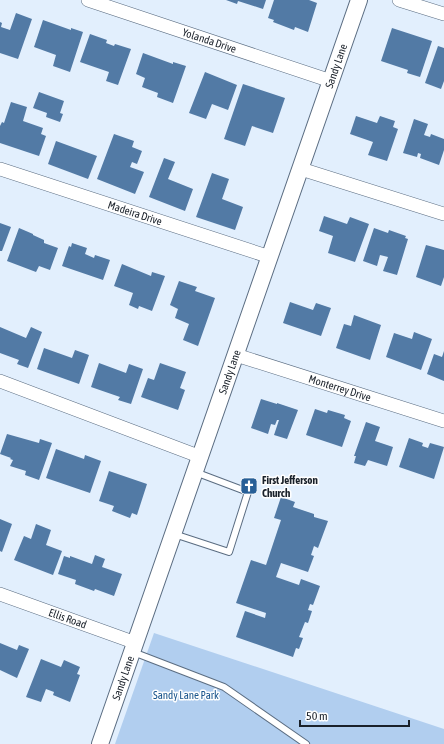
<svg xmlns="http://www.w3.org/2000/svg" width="444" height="744" viewBox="0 0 444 744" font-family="'Asap Condensed',sans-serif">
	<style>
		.green { fill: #b1ceef }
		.building { fill: #527aa5 }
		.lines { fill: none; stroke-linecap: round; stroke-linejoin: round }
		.service-casing { stroke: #5b6d82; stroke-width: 8 }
		.minor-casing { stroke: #5b6d82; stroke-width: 14 }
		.tertiary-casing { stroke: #5b6d82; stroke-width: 18 }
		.service { stroke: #fff; stroke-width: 6 }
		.minor { stroke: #fff; stroke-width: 13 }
		.tertiary { stroke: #fff; stroke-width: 16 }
		.labels { text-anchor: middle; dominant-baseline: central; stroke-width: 3; stroke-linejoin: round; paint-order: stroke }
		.street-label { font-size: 11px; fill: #1a212a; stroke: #fff }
		.poi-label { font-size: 11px; font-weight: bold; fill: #1a212a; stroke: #fff; text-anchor: start }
		.park-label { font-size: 11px; fill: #17538b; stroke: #fff }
	</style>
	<rect width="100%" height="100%" fill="#e2effd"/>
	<polygon class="green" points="154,633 444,729 444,744 115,744"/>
	<g class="building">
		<polygon points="226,0 266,0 263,9 238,1 237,4"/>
		<polygon points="274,0 309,0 317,3 308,32 295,27 294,30 273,22 274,20 268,18"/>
		<polygon points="16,13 32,19 18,59 0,53 0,22 2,23 1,27 10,30"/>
		<polygon points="43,20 71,30 71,28 83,32 70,72 53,66 56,55 34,47"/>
		<polygon points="392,28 432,41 420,77 407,73 408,70 381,61"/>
		<polygon points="90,34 107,40 106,43 114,46 115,44 131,49 118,85 106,81 109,72 80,62"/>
		<polygon points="438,46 444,48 444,81 441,89 425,83"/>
		<polygon points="143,53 173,64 173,62 186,66 173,103 157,97 158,93 142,87 145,78 136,74"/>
		<polygon points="205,72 237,85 228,110 212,104 206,119 189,113"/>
		<polygon points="243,84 285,98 273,133 252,126 245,146 224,139"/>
		<polygon points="39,92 64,101 60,113 63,114 60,122 46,117 47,113 33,108"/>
		<polygon points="11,102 27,107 23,121 43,128 41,134 46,136 39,156 0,143 0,126 2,122 4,123"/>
		<polygon points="356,116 377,123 380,116 395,121 393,127 398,129 387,161 368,155 373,142 350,134"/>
		<polygon points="414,119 428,124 424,135 430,137 431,134 444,139 444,150 439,165 420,158 421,154 418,153 417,157 403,153"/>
		<polygon points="114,134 134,141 132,147 142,151 137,164 132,162 130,167 144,172 135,194 97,179"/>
		<polygon points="56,141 97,156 88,179 48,164"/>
		<polygon points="164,158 175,162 168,179 193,189 185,211 149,197"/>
		<polygon points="212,173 229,179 222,199 243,207 235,230 196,217"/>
		<polygon points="324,216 347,224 350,217 369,224 355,262 328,253 333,236 319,231"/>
		<polygon points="0,223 11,227 2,251 0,251"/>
		<polygon points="19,228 33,234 33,235 44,240 44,243 58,248 50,270 39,266 36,272 7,261"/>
		<polygon points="374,228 388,233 389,230 406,236 405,238 408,239 397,275 383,271 388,257 380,255 377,266 363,261"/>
		<polygon points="72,243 87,248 85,254 94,258 95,255 110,260 103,280 62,266 69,246 71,247"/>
		<polygon points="426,245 444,250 444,277 441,286 416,277"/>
		<polygon points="122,264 151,276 152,272 165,276 152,311 139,306 138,309 129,305 133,293 114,286"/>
		<polygon points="179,281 197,287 195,291 215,298 198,346 183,340 189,324 175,318 178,309 170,305"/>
		<polygon points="290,302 313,310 316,303 331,308 321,336 283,323"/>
		<polygon points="354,315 381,325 370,360 336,348 344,324 351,326"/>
		<polygon points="0,327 26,338 31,327 42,332 28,368 17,364 19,360 0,353"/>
		<polygon points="414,332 432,339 421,370 386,357 394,333 412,339"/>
		<polygon points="44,348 72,358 75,350 89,355 79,384 37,369"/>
		<polygon points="444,351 444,381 427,374 434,354 442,357"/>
		<polygon points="99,363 126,373 129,364 143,369 131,404 118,400 120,397 91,387"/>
		<polygon points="160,363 186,372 180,388 185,390 178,410 141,397 148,378 154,380"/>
		<polygon points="261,399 277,404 277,403 298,410 287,439 274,435 279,420 277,420 275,425 271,424 268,434 251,428"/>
		<polygon points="315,409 327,413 328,410 345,415 344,418 351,421 342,447 306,435"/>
		<polygon points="366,422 380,427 375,441 393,447 387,466 368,460 365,466 354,463 356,456 354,456"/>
		<polygon points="7,434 39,443 40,439 52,443 39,480 25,475 26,471 10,466 13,460 10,459 11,458 0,454"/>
		<polygon points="409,438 423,443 422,446 428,448 430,443 444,447 434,479 399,467"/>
		<polygon points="56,449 84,459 85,455 101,461 90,493 46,478"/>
		<polygon points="109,471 147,484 137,515 132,513 130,518 112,511 114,506 99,501"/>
		<polygon points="281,497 295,502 293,507 314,514 314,517 328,521 318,548 314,546 311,555 314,556 308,572 281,563 276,577 299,585 301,579 320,586 313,605 310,604 308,610 312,611 308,623 305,622 299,637 303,638 299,649 296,648 293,657 236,637 245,611 265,618 266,613 236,603 251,560 266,565 281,520 274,518"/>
		<polygon points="0,519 12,524 2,552 0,551"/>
		<polygon points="36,524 51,530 46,545 62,551 53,575 14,560 24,536 31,539"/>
		<polygon points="95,555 105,559 102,567 122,574 114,596 95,589 94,591 75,584 76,580 58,574 64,556 70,558 70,556 92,564"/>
		<polygon points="0,643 17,650 19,645 29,649 17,678 0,670"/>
		<polygon points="41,659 61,667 64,660 80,667 77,674 80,675 70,702 53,695 54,692 46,689 41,702 26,697"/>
	</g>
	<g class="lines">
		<g class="service-casing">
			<g id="service">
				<polyline points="174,534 229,552 248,492 195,472"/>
				<polyline points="133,652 224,687 306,744"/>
			</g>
		</g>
		<g class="minor-casing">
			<g id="minor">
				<path id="s1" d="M88,0L331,81"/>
				<polyline points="399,0 444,14"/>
				<path id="s2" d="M0,169L270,257"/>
				<polyline points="301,169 444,214"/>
				<path id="s3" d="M236,355L444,421"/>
				<polyline points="0,381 201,457"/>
				<path id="s4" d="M0,594L136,643"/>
			</g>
		</g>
		<g class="tertiary-casing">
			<g id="tertiary">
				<path id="s5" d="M100,744L359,0"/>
			</g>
		</g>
		<use href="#service" class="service"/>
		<use href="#minor" class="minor"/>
		<use href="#tertiary" class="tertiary"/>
	</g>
	<defs>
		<g id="church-square" transform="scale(0.9)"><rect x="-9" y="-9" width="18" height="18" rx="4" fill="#275f97" stroke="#fff"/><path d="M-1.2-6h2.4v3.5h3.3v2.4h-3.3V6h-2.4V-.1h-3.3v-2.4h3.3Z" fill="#fff"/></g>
	</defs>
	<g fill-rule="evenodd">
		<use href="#church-square" x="249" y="486"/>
	</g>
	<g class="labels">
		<g class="street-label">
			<text stroke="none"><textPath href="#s1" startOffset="128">Yolanda Drive</textPath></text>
			<text stroke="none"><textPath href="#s5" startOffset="718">Sandy Lane</textPath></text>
			<text stroke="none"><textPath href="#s2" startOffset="142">Madeira Drive</textPath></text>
			<text stroke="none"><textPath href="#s5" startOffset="394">Sandy Lane</textPath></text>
			<text stroke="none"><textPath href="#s3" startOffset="109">Monterrey Drive</textPath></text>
			<text stroke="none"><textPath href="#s4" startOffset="72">Ellis Road</textPath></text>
			<text stroke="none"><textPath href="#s5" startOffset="70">Sandy Lane</textPath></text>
		</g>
		<g class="poi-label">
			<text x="262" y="480">First Jefferson<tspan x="262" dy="13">Church</tspan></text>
		</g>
		<g class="park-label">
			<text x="186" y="695">Sandy Lane Park</text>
		</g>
	</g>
	<path d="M300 720v6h109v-6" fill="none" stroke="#1a212a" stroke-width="2"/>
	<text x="306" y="720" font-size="12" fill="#1a212a" stroke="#ffffff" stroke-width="3" paint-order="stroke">50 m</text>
</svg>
